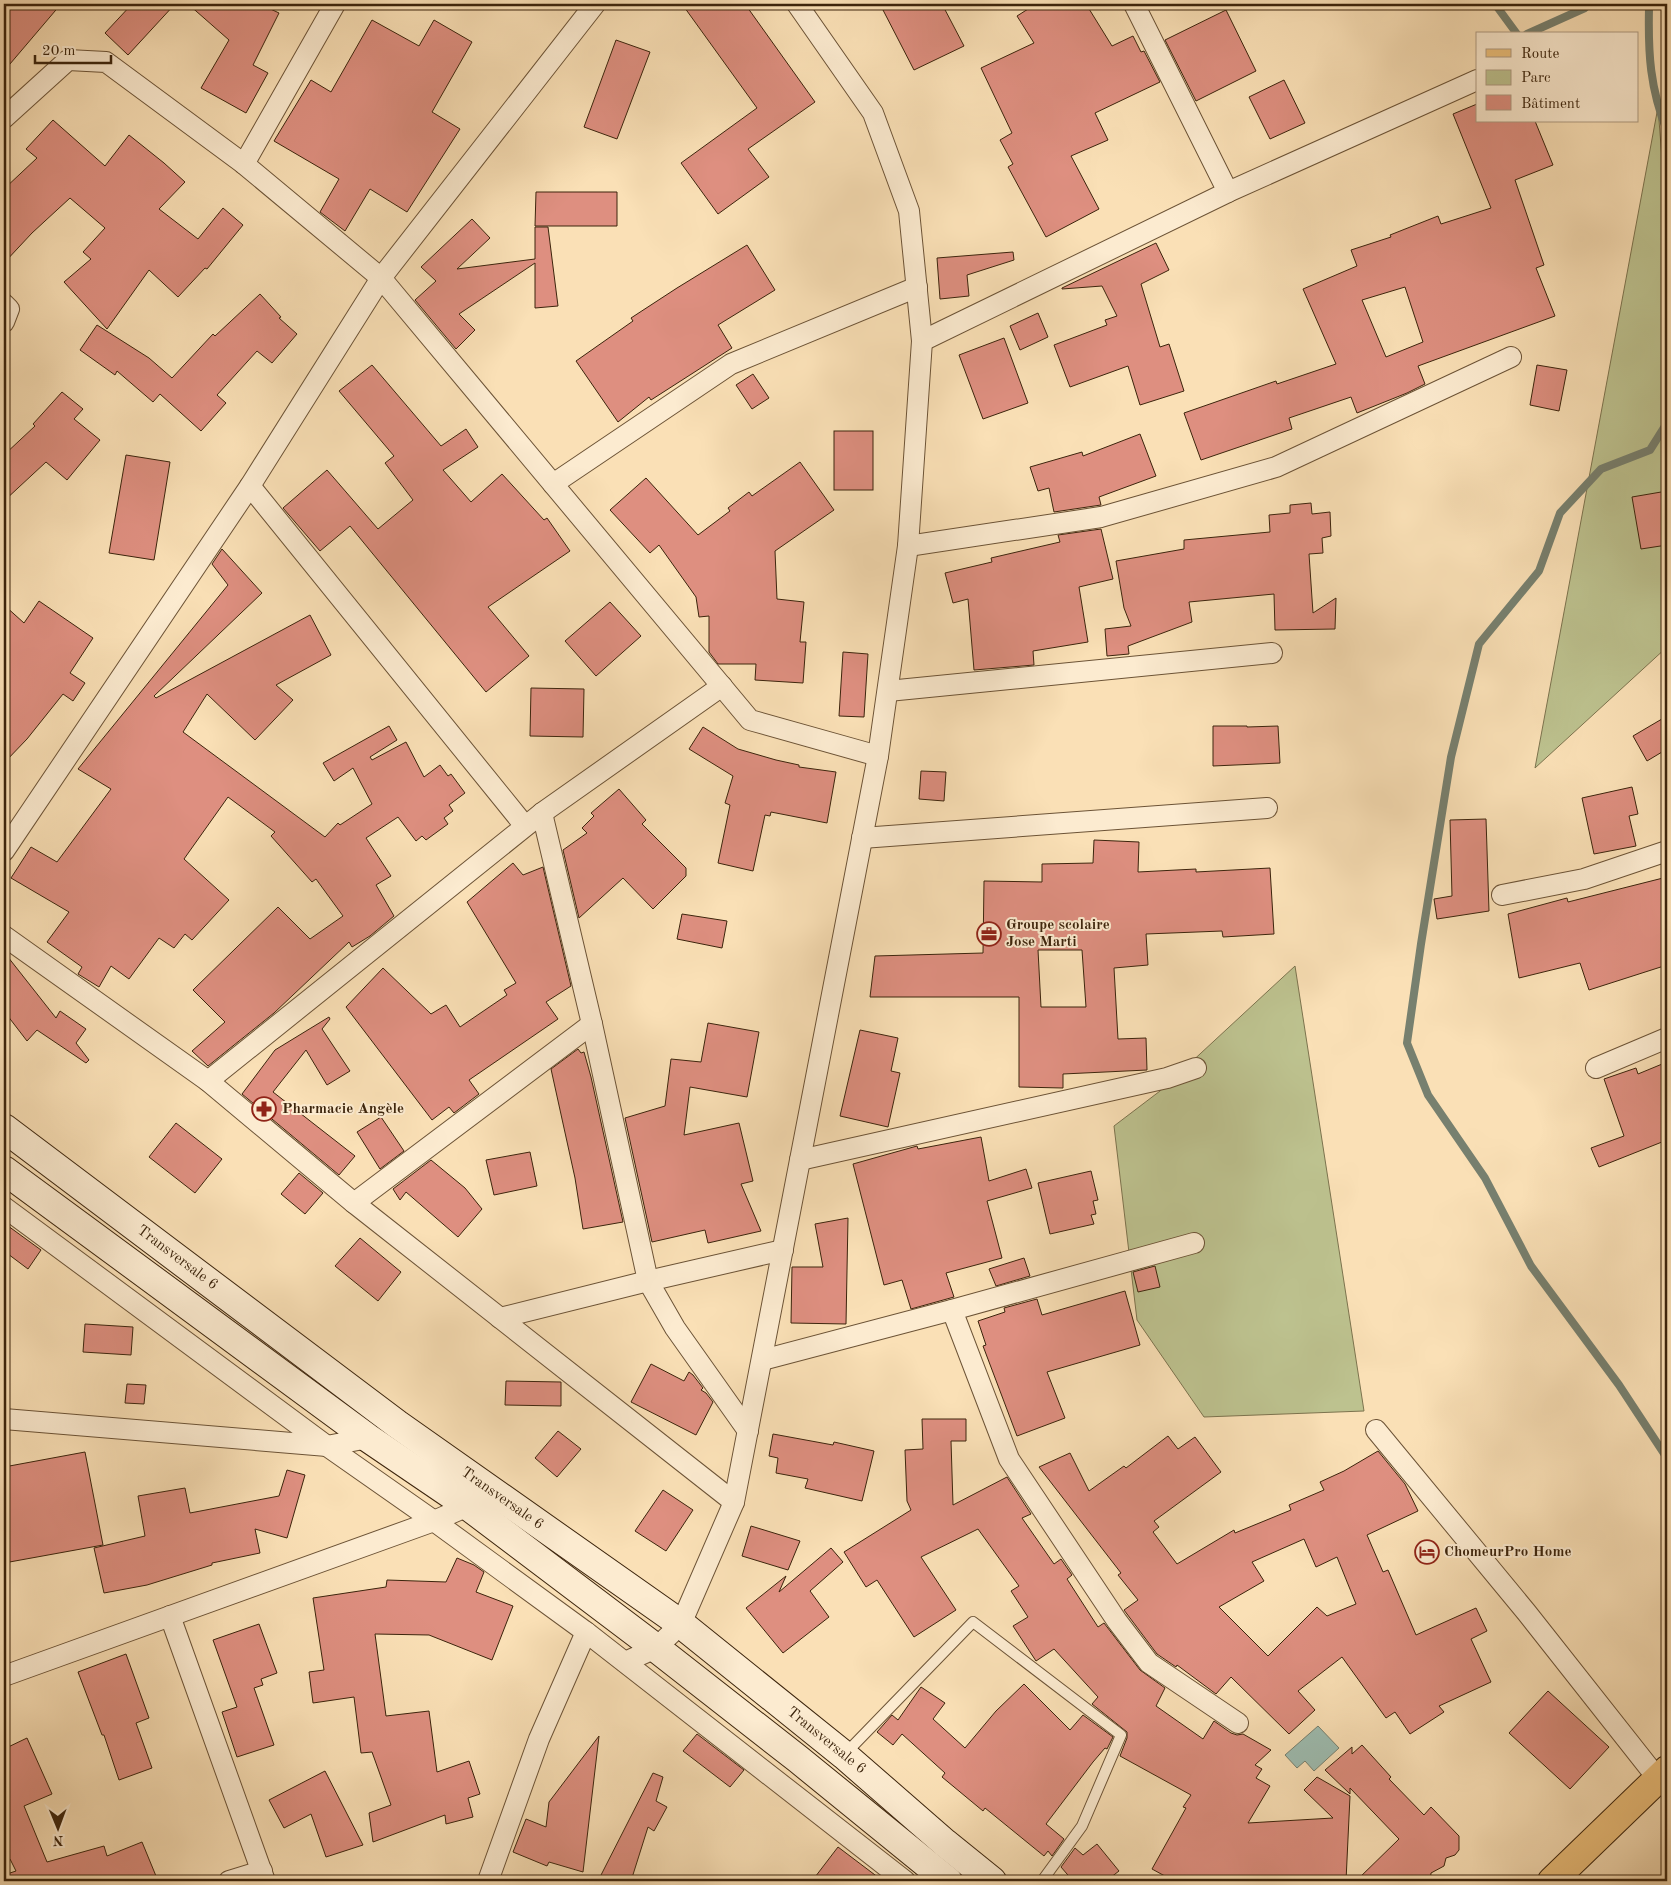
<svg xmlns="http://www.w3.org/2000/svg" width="1671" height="1885" viewBox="0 0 1671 1885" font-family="'Old Standard TT',serif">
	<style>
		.green { fill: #bdc28f; stroke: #7c734e }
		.water { fill: #9ebdb1; stroke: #77806f }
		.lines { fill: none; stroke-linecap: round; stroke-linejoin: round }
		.stream { stroke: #77806f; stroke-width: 8 }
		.building { fill: #de8f80; stroke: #3c240c; fill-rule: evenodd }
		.lane-casing { stroke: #6c5336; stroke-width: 12 }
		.street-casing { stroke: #6c5336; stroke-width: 22 }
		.secondary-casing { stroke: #3c240c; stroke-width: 30 }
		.primary-casing { stroke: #3c240c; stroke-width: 30 }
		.lane { stroke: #fcebd0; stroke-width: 10 }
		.street { stroke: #fcebd0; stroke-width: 20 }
		.secondary { stroke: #fcebd0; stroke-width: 28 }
		.primary { stroke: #edc07b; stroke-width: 28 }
		.labels { text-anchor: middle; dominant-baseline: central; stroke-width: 4; stroke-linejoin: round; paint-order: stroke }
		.poi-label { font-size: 15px; font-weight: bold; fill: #3c240c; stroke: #fcebd0; text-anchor: start }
		.street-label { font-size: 15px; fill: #3c240c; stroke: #fcebd0 }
	</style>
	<rect width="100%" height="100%" fill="#fae0b6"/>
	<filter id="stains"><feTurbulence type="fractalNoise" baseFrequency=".004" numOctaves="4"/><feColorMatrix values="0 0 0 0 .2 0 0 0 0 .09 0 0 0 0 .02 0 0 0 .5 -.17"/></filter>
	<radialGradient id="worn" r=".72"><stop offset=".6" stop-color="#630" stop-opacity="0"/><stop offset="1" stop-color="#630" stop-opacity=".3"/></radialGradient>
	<g class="green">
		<polygon points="1658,107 1667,225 1667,647 1535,768"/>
		<polygon points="1295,966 1364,1411 1204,1417 1137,1320 1114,1126 1160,1091"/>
	</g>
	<polygon class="water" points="1318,1726 1339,1748 1314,1771 1305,1761 1297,1768 1285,1755"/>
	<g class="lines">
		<g class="stream">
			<polyline points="1495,4 1517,34"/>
			<path d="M1645,4L1649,8C1648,54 1650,88 1667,131"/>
			<polyline points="1527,34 1585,8 1585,4"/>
			<polyline points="1667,423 1650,450 1601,469 1560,513 1539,571 1479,644 1451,757 1421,944 1407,1043 1428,1095 1485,1178 1531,1266 1619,1385 1667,1458"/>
		</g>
	</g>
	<g class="building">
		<polygon points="4,4 61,4 4,71"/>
		<polygon points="132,4 175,4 128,55 105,33"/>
		<polygon points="188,4 260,4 279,13 253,65 268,73 246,113 201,88 229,40"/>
		<polygon points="682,4 745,4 815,102 748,149 769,177 718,214 681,163 757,108"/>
		<polygon points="894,4 942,4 964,46 914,70 883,10"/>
		<polygon points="1036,4 1086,4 1112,46 1133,36 1141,52 1144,51 1160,82 1095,113 1108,140 1071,156 1099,209 1046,237 1008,167 1013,164 1000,140 1012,133 981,68 1034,43 1017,16"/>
		<polygon points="1226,10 1256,71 1196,101 1165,40"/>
		<polygon points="372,20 419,46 434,20 472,42 432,112 460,129 407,212 370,189 345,231 320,212 339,179 274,141 311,80 331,92"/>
		<polygon points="616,40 650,52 617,139 584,127"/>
		<polygon points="1284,80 1305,123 1270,139 1249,97"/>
		<path d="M1477,104V121H1535L1553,165L1515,180L1544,265L1536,268L1555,316L1418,366L1425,384L1407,393L1357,413L1351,397L1289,418L1292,429L1201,460L1184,413L1276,381L1277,384L1336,364L1303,289L1357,266L1351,250L1391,237L1390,235L1438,216L1441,224L1491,208L1453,114ZM1405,287L1423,342L1386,357L1362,300Z"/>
		<polygon points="53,120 105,166 129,135 164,163 185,182 159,209 198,239 223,208 243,225 207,269 205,268 178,297 149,270 107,329 64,282 91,259 83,252 105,228 70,198 32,233 4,263 4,189 37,158 26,149"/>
		<polygon points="536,192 617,192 617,226 535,226"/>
		<polygon points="472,219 490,238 457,269 535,259 535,227 548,227 558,306 535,308 535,263 459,314 475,330 456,349 415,300 436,281 421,267"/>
		<polygon points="1156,243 1169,270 1141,284 1160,347 1169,344 1184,391 1140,405 1128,366 1070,387 1054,345 1107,325 1105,320 1117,316 1102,286 1062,289 1062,288"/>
		<polygon points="747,245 775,290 718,325 732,348 651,400 649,397 618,422 576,361 633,321 631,318 677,288"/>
		<polygon points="1013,252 1014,260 967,275 969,296 940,299 937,258"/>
		<polygon points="260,294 281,317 279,318 297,334 272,363 257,351 217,395 226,403 201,431 160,394 153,402 117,371 115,375 80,350 97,325 149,358 172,378 213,334 215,336"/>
		<polygon points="1038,313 1048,337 1020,350 1010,326"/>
		<polygon points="1004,338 1028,403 983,419 959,355"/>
		<polygon points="372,365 441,446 466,429 478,447 443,470 471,502 502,474 544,520 547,518 570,551 488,607 529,656 486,692 350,526 320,551 283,508 327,470 378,529 413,500 385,463 394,456 339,391"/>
		<polygon points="1537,365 1567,370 1559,411 1530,405"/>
		<polygon points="753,374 769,398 752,409 736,385"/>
		<polygon points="62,392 83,409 74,419 100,440 67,480 46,462 4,501 4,455 35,426 33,424"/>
		<rect x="834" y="431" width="39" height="59"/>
		<polygon points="1140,434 1156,476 1099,497 1101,505 1054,512 1049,488 1038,491 1030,467 1082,452 1083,456"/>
		<polygon points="126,455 170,462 154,560 109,553"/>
		<polygon points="800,462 834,510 775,551 777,599 804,602 800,642 806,642 803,683 755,680 756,664 718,664 709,652 709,616 699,617 696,597 659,545 650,553 610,510 646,478 698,535 730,511 728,508 749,492 752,496"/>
		<polygon points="1667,491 1667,545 1641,549 1632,497"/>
		<polygon points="1311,503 1312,514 1330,512 1331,536 1322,538 1323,553 1309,554 1313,613 1336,598 1335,629 1275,630 1274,594 1189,602 1192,622 1128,646 1129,654 1107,656 1105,629 1131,626 1124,608 1116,561 1184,549 1184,540 1270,532 1269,515 1290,513 1290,505"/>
		<polygon points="1101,529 1113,579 1079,587 1088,642 1033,651 1034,665 974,670 968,599 953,603 945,573 992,562 991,558 1060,542 1058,535"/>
		<polygon points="222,549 262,593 154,696 156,698 310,615 331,655 276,685 293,700 255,740 207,694 183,732 325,837 338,823 340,825 372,804 353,768 334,781 323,763 389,726 397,740 370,757 372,760 406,742 424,777 440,765 448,776 451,774 465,793 449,805 453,811 444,818 448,824 426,840 422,836 416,841 398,817 366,838 391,876 376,885 394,916 370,936 352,947 349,942 274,1013 208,1066 192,1051 225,1022 193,990 278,907 310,939 343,916 316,879 312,882 271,836 275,832 228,797 184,859 229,900 192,940 185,934 174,948 159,938 129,979 111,966 99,987 78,974 82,967 47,942 69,912 11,878 31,847 57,862 111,789 78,769 228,585 212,564"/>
		<polygon points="39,601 93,638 70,673 85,683 73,701 63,694 27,739 4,763 4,605 24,623"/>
		<polygon points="610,602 641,636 596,676 565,641"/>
		<polygon points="843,652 868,654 864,717 839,716"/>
		<polygon points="531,688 584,689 583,737 530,736"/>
		<polygon points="1667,716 1667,749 1647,761 1633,736"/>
		<polygon points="1213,726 1247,726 1247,727 1278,726 1280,763 1213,766"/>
		<polygon points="703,727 738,749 776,760 799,765 799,767 836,772 827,823 771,812 770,816 765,815 753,871 718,863 730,805 725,803 733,776 689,749"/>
		<polygon points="921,771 946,772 944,801 919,799"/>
		<polygon points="1632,787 1638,814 1629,816 1636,846 1594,854 1582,798"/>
		<polygon points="619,789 646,820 642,824 686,868 686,876 653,909 623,878 579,918 563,850 587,833 582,828 594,816 591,813"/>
		<polygon points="1486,819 1489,911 1437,919 1434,899 1452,896 1450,820"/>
		<path d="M1094,840L1139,842L1138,872L1196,869V872L1270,868L1274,934L1223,937L1222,931L1146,934L1148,965L1114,968L1118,1039L1146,1038L1147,1070L1063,1074V1088L1019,1087V997H870L875,956L983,953L984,881L1042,882V864L1093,863ZM1038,950H1082L1086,1007H1041Z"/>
		<polygon points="513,863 523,875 543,867 571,986 546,1002 558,1019 469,1080 479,1094 454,1113 449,1107 432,1120 346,1007 383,968 431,1014 446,1005 460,1027 507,995 504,990 516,983 467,902"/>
		<polygon points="1667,877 1667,965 1589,990 1580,963 1519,978 1508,914 1567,898 1568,902"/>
		<polygon points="682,914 727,921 722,948 677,939"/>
		<polygon points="4,952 56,1018 60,1011 86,1029 76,1043 89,1060 86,1063 37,1030 27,1041 4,1011"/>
		<polygon points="329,1017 330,1019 322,1029 350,1071 327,1085 306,1050 273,1092 355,1156 339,1175 242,1094 275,1050"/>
		<polygon points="708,1023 759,1032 747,1097 690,1087 684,1135 739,1123 753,1181 741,1184 761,1231 708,1243 705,1230 652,1242 625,1118 665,1106 671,1059 701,1062"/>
		<polygon points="860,1030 898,1038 891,1071 900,1073 888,1127 840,1116"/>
		<polygon points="578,1049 581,1053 584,1052 591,1077 623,1222 583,1229 575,1178 551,1069"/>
		<polygon points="1667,1062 1667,1140 1599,1167 1591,1148 1624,1136 1604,1079 1636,1068 1638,1074"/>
		<polygon points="381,1117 404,1151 380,1169 357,1132"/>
		<polygon points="176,1123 222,1159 195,1193 149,1157"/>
		<polygon points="981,1137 989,1181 1026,1169 1032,1188 987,1201 1002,1258 946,1273 954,1297 911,1309 902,1280 884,1285 853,1164 917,1146 918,1149"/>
		<polygon points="530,1152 537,1186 494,1195 486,1160"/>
		<polygon points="431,1160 465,1188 482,1209 458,1237 406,1192 400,1200 393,1189"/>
		<polygon points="1091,1171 1098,1200 1093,1201 1096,1214 1091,1215 1094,1224 1050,1234 1038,1183"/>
		<polygon points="299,1173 323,1193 305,1214 281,1194"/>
		<polygon points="848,1218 846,1324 791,1323 792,1267 823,1267 815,1224"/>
		<polygon points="4,1223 41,1250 28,1269 4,1251"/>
		<polygon points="360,1238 401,1272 378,1301 335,1266"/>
		<polygon points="1024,1258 1030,1276 996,1286 989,1269"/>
		<polygon points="1155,1266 1160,1287 1138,1292 1133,1272"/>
		<polygon points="1125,1291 1140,1345 1047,1372 1065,1418 1017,1436 983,1346 986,1345 978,1321 1005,1312 1004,1308 1037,1299 1042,1315"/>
		<polygon points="85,1324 133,1327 131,1355 83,1352"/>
		<polygon points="651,1364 684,1381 689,1372 693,1375 703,1388 701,1390 706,1393 713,1402 696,1435 631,1402"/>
		<polygon points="506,1381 561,1382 561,1406 505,1405"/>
		<polygon points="127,1384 146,1385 144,1404 125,1403"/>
		<polygon points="922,1419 966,1419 966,1441 951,1441 953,1505 1007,1477 1031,1514 1022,1518 1054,1564 1061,1559 1072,1575 1067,1579 1098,1627 1104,1623 1140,1670 1165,1688 1156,1706 1203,1739 1214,1721 1231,1733 1237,1735 1243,1734 1271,1750 1255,1765 1262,1769 1256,1778 1270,1786 1248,1823 1333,1818 1304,1790 1317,1777 1350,1796 1346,1881 1174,1881 1152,1869 1186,1808 1183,1807 1191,1795 1120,1756 1127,1738 1127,1732 1092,1704 1098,1697 1054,1649 1036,1661 1013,1626 1028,1617 1011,1591 1019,1586 978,1529 921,1557 956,1610 914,1637 877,1580 866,1587 844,1552 911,1510 907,1501 905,1450 923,1449"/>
		<polygon points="558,1431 581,1449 557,1477 535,1458"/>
		<polygon points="773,1434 833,1445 834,1442 874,1451 862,1501 805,1488 808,1479 776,1473 778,1458 769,1456"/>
		<path d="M1168,1436L1178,1449L1195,1437L1221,1472L1154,1521L1159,1527L1153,1532L1177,1564L1234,1530L1235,1533L1291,1510L1289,1505L1324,1490L1320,1482L1344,1471L1378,1451L1405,1484L1418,1511L1367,1535L1383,1572L1388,1570L1416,1635L1476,1608L1487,1631L1471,1639L1491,1682L1439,1706L1444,1712L1410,1734L1395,1712L1386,1718L1342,1657L1298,1691L1315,1710L1289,1734L1231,1677L1216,1694L1177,1665L1176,1667L1157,1654L1124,1610L1138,1600L1118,1575L1121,1573L1039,1467L1070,1453L1089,1491L1124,1466L1126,1468ZM1304,1539L1316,1567L1337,1557L1356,1604L1327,1616L1317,1607L1268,1656L1219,1607L1264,1581L1252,1562Z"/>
		<polygon points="85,1452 103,1545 4,1563 4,1467"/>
		<polygon points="287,1470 305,1475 287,1538 255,1529 260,1553 212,1563 212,1565 147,1585 104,1593 94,1548 145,1536 138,1496 185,1488 190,1513 279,1496"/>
		<polygon points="663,1490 693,1510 666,1551 635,1531"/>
		<polygon points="751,1526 800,1541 788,1570 742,1556"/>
		<polygon points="831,1548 843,1562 810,1591 829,1617 783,1653 746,1608 786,1576 779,1592"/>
		<polygon points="457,1558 474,1565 484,1572 476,1592 513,1606 492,1660 429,1635 375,1634 386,1716 429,1711 437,1772 469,1761 480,1794 468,1798 473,1817 446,1824 445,1815 373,1842 369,1813 391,1805 372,1752 361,1753 354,1697 313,1703 309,1672 324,1670 313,1598 386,1587 387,1580 446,1582"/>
		<polygon points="259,1624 277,1673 261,1679 263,1685 254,1688 274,1745 237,1757 222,1712 237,1707 213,1640"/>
		<polygon points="126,1654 149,1718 136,1723 152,1768 119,1780 104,1735 102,1735 78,1672"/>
		<polygon points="1024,1684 1070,1730 1083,1715 1113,1737 1107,1749 1105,1748 1093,1762 1046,1824 1064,1839 1052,1856 1048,1851 1044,1856 985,1808 983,1811 942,1777 945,1773 902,1734 893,1745 877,1732 892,1715 898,1720 921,1687 945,1703 933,1719 965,1748 996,1711"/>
		<polygon points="1548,1691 1609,1747 1570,1789 1509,1733"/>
		<polygon points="697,1734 744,1770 730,1787 683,1751"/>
		<polygon points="599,1736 583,1872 549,1862 547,1866 513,1852 526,1819 546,1827 549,1802"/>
		<polygon points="27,1738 52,1794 24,1806 47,1862 104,1846 107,1856 142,1842 156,1876 143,1881 4,1881 4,1875 16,1871 10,1859 4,1861 4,1749"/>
		<polygon points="1362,1745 1391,1777 1389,1779 1424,1815 1431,1807 1459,1836 1459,1850 1455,1855 1446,1858 1444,1866 1431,1873 1430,1881 1356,1881 1399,1839 1350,1788 1350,1794 1325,1770 1352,1747 1352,1754"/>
		<polygon points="325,1771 363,1845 326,1857 311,1814 284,1828 269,1800"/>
		<polygon points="653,1773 663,1777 656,1801 667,1807 654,1831 648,1827 631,1881 614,1881 600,1877"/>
		<polygon points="1097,1844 1119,1871 1106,1881 1073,1881 1061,1867 1075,1848 1083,1855"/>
		<polygon points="838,1847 883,1881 812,1881"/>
	</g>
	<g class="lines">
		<g class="lane-casing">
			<polyline id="lane" points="845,1754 973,1622 1121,1735 1082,1826 1042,1881"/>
		</g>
		<g class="street-casing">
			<g id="street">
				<polyline points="1134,4 1228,192"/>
				<polyline points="4,118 68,60 106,62 244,164 381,278 750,720 878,756"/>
				<polyline points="244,164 335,4"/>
				<polyline points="4,304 9,309 4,322"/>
				<polyline points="922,341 1228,192 1477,80"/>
				<polyline points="553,484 731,364 917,287"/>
				<polyline points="250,486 525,826"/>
				<polyline points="908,546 1101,517 1276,467 1511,357"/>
				<polyline points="888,691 1272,653"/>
				<polyline points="542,813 592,1024 648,1281 675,1328 748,1431"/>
				<polyline points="862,838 1267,808"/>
				<polyline points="4,851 250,486 381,278 595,4"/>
				<polyline points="1502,895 1584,879 1667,851"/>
				<polyline points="4,936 208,1081 354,1203 734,1502"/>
				<polyline points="1596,1068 1667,1038"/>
				<polyline points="208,1081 542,813 722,686"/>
				<polyline points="800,1160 1167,1078 1196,1068"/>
				<polyline points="354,1203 592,1024"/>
				<polyline points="4,1207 327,1446 434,1521 586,1632 905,1881"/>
				<polyline points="952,1310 1009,1459 1117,1621 1149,1663 1238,1723"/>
				<polyline points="500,1318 648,1281 783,1250"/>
				<polyline points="762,1360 952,1310 1194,1243"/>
				<polyline points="4,1419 327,1446 368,1438"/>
				<polyline points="1376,1430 1527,1613 1658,1779"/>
				<polyline points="170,1616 265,1881"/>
				<polyline points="625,1662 656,1648 681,1624 734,1502 878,756 908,546 922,341 909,211 873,113 797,4"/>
				<polyline points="4,1676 434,1521 468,1506"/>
				<polyline points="229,1881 262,1871"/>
				<polyline points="488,1881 539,1739 586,1632"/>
			</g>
		</g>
		<g class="secondary-casing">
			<g id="secondary">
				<polyline points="4,1128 397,1424 681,1624 844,1755 945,1843 992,1881"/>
				<polyline points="4,1170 368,1438 468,1506 656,1648 798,1759 948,1881"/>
			</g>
		</g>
		<g class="primary-casing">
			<polyline id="primary" points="1552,1881 1667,1770"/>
		</g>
		<use href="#lane" class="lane"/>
		<use href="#street" class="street"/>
		<use href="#secondary" class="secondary"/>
		<use href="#primary" class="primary"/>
	</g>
	<defs>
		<g id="office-ring" transform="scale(1.25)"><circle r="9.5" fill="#fcebd0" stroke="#8f2418" stroke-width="1.5"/><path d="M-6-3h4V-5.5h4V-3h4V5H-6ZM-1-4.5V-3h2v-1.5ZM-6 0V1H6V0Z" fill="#8f2418"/></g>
		<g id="pharmacy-ring" transform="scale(1.25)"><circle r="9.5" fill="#fcebd0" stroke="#8f2418" stroke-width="1.5"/><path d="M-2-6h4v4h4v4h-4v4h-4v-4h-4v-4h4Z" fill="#8f2418"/></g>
		<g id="hotel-ring" transform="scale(1.25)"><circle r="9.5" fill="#fcebd0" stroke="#8f2418" stroke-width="1.5"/><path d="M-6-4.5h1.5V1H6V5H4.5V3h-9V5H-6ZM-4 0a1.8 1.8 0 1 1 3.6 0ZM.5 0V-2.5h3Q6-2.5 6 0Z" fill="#8f2418"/></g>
	</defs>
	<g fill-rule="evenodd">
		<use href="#office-ring" x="989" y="934"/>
		<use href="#pharmacy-ring" x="264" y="1109"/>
		<use href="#hotel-ring" x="1427" y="1552"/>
	</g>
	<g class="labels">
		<g class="poi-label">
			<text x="1006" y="925">Groupe scolaire<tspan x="1006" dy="17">Jose Marti</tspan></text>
			<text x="282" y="1109">Pharmacie Angèle</text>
			<text x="1444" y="1552">ChomeurPro Home</text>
		</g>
		<g class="street-label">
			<text transform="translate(177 1258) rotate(37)">Transversale 6</text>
			<text transform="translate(502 1499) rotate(35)">Transversale 6</text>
			<text transform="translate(826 1741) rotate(39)">Transversale 6</text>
		</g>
	</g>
	<rect width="1671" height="1885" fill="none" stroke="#fae0b6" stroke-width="20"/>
	<rect x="5" y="5" width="1661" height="1875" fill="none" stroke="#3c240c" stroke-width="2.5"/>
	<rect x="10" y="10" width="1651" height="1865" fill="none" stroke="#3c240c"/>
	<rect x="1476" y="32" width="162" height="90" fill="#fcebd0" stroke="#af9b82"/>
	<rect x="1486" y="49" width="25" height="8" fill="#edc07b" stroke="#af9b82"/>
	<text x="1521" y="58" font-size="15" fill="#3c240c">Route</text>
	<rect x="1486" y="70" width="25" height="15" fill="#bdc28f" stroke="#af9b82"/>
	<text x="1521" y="82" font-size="15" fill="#3c240c">Parc</text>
	<rect x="1486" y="95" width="25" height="15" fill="#de8f80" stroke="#af9b82"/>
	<text x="1521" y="108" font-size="15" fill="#3c240c">Bâtiment</text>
	<g transform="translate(58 1828) rotate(179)" stroke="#fcebd0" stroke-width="4" paint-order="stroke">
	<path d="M0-4L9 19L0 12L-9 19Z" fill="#3c240c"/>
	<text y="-8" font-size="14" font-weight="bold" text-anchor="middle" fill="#3c240c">N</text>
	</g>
	<path d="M35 55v8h76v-8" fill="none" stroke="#3c240c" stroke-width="2.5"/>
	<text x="42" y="55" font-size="15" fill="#3c240c" stroke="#fcebd0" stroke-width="4" paint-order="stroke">20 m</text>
	<rect width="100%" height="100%" filter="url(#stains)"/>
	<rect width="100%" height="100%" fill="url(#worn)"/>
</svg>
